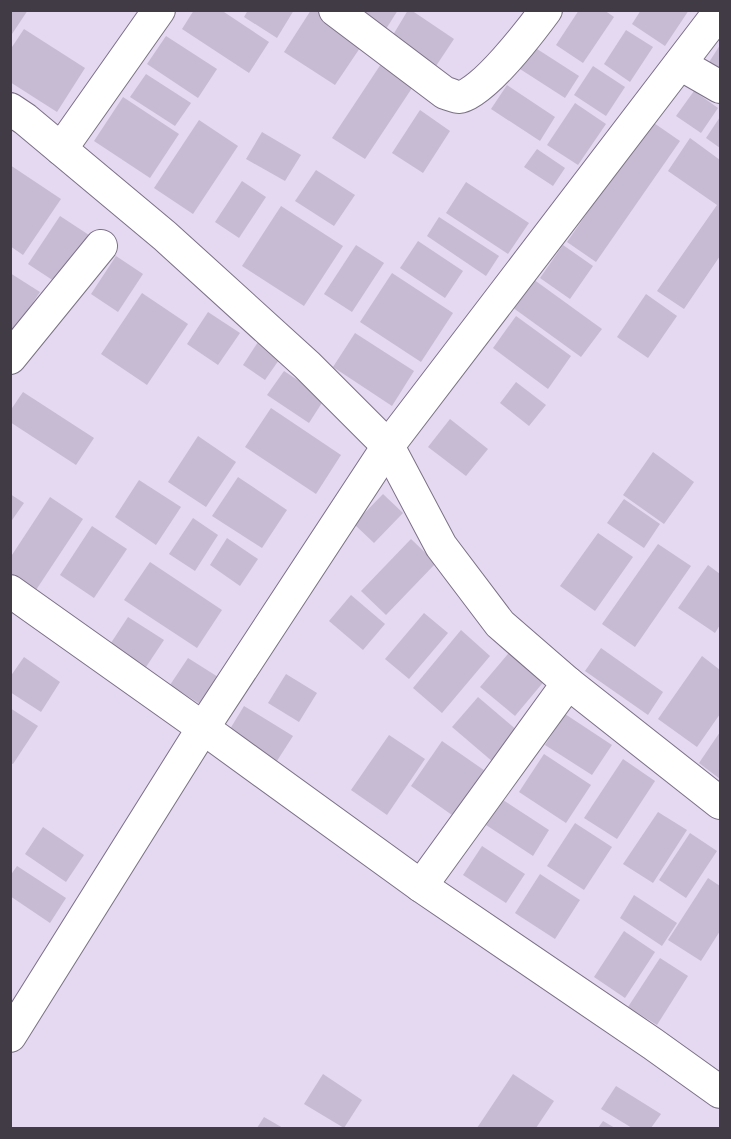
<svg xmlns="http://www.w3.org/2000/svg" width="731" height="1139" viewBox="0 0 731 1139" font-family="'DM Sans',sans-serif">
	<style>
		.building { fill: #c7bbd3 }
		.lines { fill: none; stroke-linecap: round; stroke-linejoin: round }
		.street-casing { stroke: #7b7086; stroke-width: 34 }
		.street { stroke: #fff; stroke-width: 32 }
	</style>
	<rect width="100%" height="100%" fill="#e5d9f2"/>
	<g class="building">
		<polygon points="10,10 28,10 10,37"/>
		<polygon points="194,10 221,10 269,42 249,73 182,29"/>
		<polygon points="248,10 294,10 277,38 244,17"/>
		<polygon points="311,10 322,10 366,39 335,85 284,52"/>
		<polygon points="358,10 398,10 386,29"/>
		<polygon points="408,10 411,10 454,39 434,69 390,40"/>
		<polygon points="579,10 604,10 614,17 583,63 556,45"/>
		<polygon points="641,10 689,10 665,46 632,24"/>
		<polygon points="24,29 85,68 57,112 10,82 10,50"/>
		<polygon points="626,30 653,47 630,82 604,64"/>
		<polygon points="166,36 217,69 198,98 147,64"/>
		<polygon points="720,45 720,81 704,70"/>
		<polygon points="534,47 579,76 565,98 520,69"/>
		<polygon points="383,61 416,82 365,159 332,138"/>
		<polygon points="593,66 625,87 606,116 574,95"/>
		<polygon points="146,74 191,103 175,126 130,97"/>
		<polygon points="507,85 555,117 540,141 491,109"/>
		<polygon points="694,91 718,108 701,133 676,116"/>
		<polygon points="123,97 179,134 150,178 94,141"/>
		<polygon points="575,103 606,124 578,165 547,145"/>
		<polygon points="420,110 450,131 423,173 392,153"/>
		<polygon points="720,117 720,148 706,138"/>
		<polygon points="199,120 238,146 193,214 154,188"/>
		<polygon points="651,121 680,141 596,262 567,242"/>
		<polygon points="262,132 301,155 285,181 246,159"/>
		<polygon points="690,138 720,160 720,256 684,309 657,291 717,205 668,171"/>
		<polygon points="537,149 565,168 553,186 524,167"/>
		<polygon points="10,165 61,199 23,255 10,246"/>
		<polygon points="316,170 355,195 334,226 295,201"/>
		<polygon points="242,181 266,197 239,238 215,222"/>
		<polygon points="466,182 529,223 508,254 446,213"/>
		<polygon points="281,206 343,246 304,306 242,266"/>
		<polygon points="60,216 92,237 60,285 28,264"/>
		<polygon points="439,217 499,256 486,276 427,236"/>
		<polygon points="418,241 463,271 445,298 400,268"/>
		<polygon points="356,245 384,263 352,312 324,294"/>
		<polygon points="563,245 593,266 570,299 540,278"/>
		<polygon points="116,256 143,274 118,312 91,294"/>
		<polygon points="10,273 40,292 10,337"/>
		<polygon points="392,273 453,313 421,362 360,322"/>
		<polygon points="533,279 602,329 581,357 512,307"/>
		<polygon points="142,293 188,324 147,385 101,354"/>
		<polygon points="646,294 677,316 648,358 617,337"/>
		<polygon points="208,312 240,333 218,365 187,344"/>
		<polygon points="516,316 571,356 548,389 493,348"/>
		<polygon points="355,333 414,371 392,406 333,367"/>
		<polygon points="258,342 281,357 265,380 243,365"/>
		<polygon points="284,371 325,398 309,423 267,395"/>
		<polygon points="516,382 546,405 529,426 500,403"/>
		<polygon points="23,392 94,438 76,465 10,422 10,411"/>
		<polygon points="271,408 341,455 316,494 245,447"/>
		<polygon points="450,419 488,449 466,476 428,447"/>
		<polygon points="198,436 236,462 206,507 168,482"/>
		<polygon points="653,452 694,482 664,524 623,495"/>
		<polygon points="238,477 287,510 262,548 212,516"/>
		<polygon points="139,480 181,507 156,545 115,517"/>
		<polygon points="10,494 24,503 10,523"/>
		<polygon points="383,494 403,513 374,543 354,524"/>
		<polygon points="50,497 83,519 34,593 10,577 10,558"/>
		<polygon points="624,499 660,524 644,548 607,523"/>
		<polygon points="193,518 218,535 195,571 169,554"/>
		<polygon points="92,526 127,549 94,598 60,575"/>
		<polygon points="598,533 633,557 595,611 560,586"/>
		<polygon points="227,538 258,559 240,586 210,565"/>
		<polygon points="411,539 436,563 386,615 361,591"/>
		<polygon points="658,544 691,566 635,647 602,624"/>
		<polygon points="150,562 222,610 197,648 124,600"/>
		<polygon points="708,565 720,574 720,625 715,633 678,608"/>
		<polygon points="351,595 385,624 363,650 329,621"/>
		<polygon points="424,613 448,633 409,679 385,659"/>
		<polygon points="128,617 164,640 142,673 107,649"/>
		<polygon points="461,630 490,656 442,713 413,688"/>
		<polygon points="601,648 663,692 648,715 585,671"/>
		<polygon points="512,649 546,679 515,716 480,687"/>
		<polygon points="702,656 720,670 720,714 697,747 658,719"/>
		<polygon points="24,657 60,682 41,712 10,692 10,677"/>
		<polygon points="188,658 226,682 208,709 170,685"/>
		<polygon points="286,674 317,693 299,722 268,703"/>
		<polygon points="478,697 519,732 493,762 452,727"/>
		<polygon points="244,706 293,736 275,764 227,734"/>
		<polygon points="10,708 38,726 13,764 10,763"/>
		<polygon points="565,714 612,745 592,775 545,745"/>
		<polygon points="720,732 720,779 699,763"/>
		<polygon points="389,735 425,759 387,815 351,790"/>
		<polygon points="442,741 491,775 459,820 411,786"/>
		<polygon points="544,754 591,785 566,823 519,792"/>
		<polygon points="623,759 655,781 617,839 584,818"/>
		<polygon points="503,800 549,830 533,856 486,825"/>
		<polygon points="658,812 687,830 653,883 623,864"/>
		<polygon points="575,823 612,847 584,890 547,866"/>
		<polygon points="43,827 84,855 66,882 25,854"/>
		<polygon points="690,833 717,851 686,898 659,880"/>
		<polygon points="482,846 525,874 506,903 463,875"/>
		<polygon points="17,866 66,898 50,923 10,896 10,876"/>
		<polygon points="540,874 580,900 555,939 515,913"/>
		<polygon points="708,878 720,886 720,931 701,961 668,940"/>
		<polygon points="634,895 677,923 662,946 620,918"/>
		<polygon points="624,931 655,952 625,998 594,977"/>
		<polygon points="660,958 688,976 657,1025 628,1007"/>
		<polygon points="323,1074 362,1100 344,1128 304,1104"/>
		<polygon points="513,1074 554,1101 536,1128 477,1128"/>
		<polygon points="616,1086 661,1114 651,1128 632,1128 601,1109"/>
		<polygon points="264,1117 283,1128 257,1128"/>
		<polygon points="603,1121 615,1128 598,1128"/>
	</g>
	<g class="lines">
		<g class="street-casing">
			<g id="street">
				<path d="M335,10L445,93C450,94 455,97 459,97C481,96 532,29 546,10"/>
				<polyline points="680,64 720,87"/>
				<polyline points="10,109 25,119 165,236 307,365 388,446 441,546 500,624 568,683 720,803"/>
				<polyline points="61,149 159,10"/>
				<polyline points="10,358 101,246"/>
				<polyline points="10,591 203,728 421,886 653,1044 720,1092"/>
				<polyline points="421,886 568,683"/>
				<polyline points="10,1036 203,728 388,446 720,11"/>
			</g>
		</g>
		<use href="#street" class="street"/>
	</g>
	<rect width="731" height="1139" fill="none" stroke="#403b45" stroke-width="24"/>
</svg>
